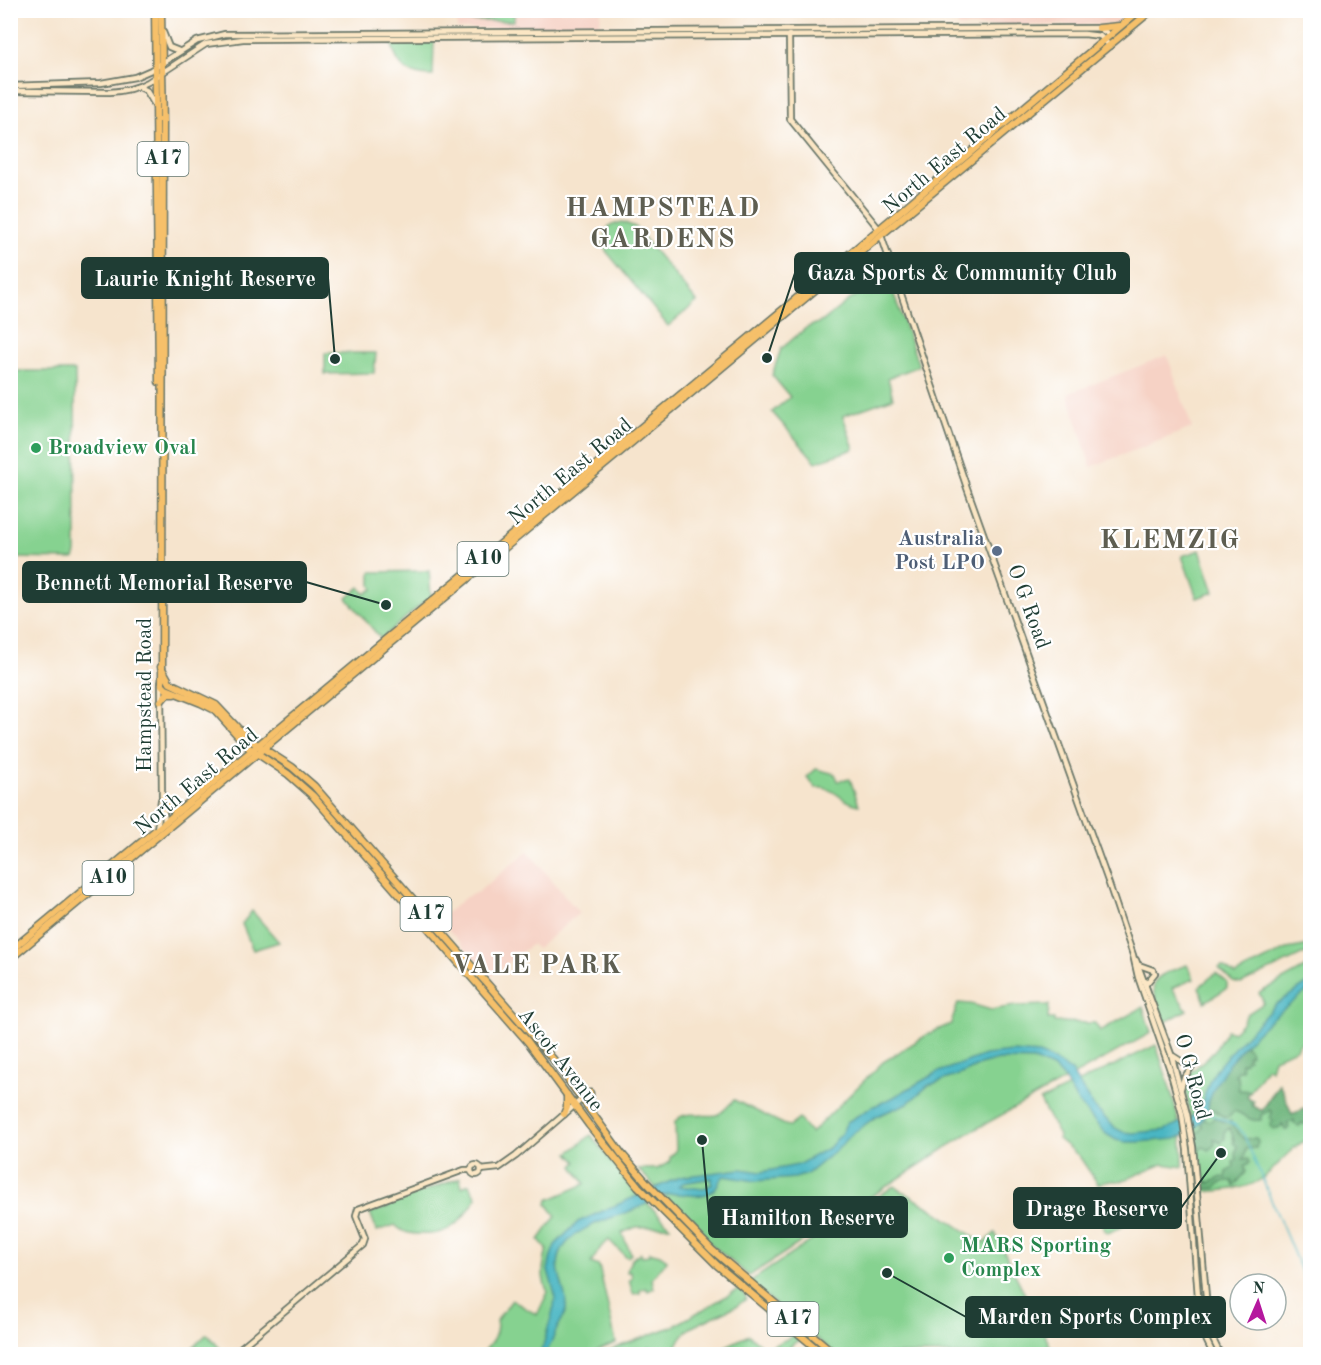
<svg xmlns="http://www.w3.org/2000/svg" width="1321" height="1365" viewBox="0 0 1321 1365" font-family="'Old Standard TT',serif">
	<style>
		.built { fill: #f6d2c5 }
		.green { fill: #86d290; stroke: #528862; stroke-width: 1.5 }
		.forest { fill: #6cb47a; stroke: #467857; stroke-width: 1.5 }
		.water { fill: #48b6c3; stroke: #347a7c; stroke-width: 1.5; fill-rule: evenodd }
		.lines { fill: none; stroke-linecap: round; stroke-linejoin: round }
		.stream { stroke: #48b6c3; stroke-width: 1.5 }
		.secondary-casing { stroke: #6a776a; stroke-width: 8 }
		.highway-casing { stroke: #6a776a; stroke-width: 9 }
		.secondary { stroke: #fbe6c4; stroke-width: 4.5 }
		.highway { stroke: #f6c06b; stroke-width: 6 }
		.leisure-dot { fill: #2e9e5b; stroke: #fff; stroke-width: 2 }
		.service-dot { fill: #5c6f8a; stroke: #fff; stroke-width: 2 }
		.labels { text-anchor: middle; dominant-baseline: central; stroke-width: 4.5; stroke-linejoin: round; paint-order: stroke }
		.shield { fill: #fff; stroke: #627771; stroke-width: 1.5 }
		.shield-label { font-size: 20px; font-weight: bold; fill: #1f3d34 }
		.street-label { font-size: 21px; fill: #1f3d34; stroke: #fff }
		.leisure-label { font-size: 21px; font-weight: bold; fill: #27864d; stroke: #fff; text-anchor: start }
		.service-label { font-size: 21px; font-weight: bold; fill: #4e5e75; stroke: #fff; text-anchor: end }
		.district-label { font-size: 27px; font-weight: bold; letter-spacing: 1.5px; fill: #5e5e51; stroke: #fff }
		.leader { fill: none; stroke: #1f3d34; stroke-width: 2 }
		.callout-dot { fill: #1f3d34; stroke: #fff; stroke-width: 2 }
		.callout { fill: #1f3d34; stroke: #1f3d34; stroke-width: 2 }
		.callout-label { font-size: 22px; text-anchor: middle; font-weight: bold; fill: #fff }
	</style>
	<rect width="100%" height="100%" fill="#fff"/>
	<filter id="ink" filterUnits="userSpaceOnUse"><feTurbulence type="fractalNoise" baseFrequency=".0167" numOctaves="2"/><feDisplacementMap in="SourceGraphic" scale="12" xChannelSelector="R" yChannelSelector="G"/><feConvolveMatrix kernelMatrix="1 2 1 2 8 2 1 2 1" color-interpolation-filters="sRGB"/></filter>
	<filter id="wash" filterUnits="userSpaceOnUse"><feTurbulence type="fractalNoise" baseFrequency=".008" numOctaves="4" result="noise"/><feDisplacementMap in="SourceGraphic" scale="24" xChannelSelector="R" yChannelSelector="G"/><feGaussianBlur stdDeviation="1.35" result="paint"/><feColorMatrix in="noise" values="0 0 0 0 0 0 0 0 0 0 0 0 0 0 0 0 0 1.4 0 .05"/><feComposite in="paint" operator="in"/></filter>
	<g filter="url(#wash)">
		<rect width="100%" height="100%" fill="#f6e4cd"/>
		<g class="built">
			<polygon points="457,11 601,11 600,26 457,29"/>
			<polygon points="958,11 1128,11 1117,24 958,27"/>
			<polygon points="1167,355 1192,428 1091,467 1068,394"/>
			<polygon points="528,851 579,913 537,949 532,944 490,977 439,919 466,897 478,892"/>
		</g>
		<g class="green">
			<rect x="465" y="11" width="49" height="10"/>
			<path d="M391,38H434L433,76C406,76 395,66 391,38Z"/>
			<polygon points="622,222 635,227 697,302 668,326 606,251 603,242 609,226"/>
			<polygon points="890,283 919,366 888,378 893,398 843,416 854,449 816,462 772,412 790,397 772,375 781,349 806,328 823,321 846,302 866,290"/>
			<polygon points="325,353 376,353 374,373 325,374"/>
			<polygon points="11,371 75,371 76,553 74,559 11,558"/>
			<polygon points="1200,550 1214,592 1197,598 1182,556"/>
			<polygon points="429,571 431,596 381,639 347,598 360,587 365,594 373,589 371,585 371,572"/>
			<path d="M816,769L835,774L838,781L850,779L859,805C841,803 835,786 816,788L807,777Z"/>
			<polygon points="252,911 279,942 253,950 242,924"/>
			<polygon points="1310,945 1310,951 1241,984 1233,982 1219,968 1222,966 1235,975 1287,949"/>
			<path d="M1187,965L1194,979L1172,988L1187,1010L1164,1023C1151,983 1142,980 1187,965Z"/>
			<path d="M1310,965V1038L1300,1043L1296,1049L1274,1058L1271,1070L1267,1067L1247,1096L1254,1101L1252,1105L1262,1111L1279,1083L1292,1114L1310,1107V1138C1289,1147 1279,1167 1260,1180C1246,1190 1222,1190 1205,1192L1202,1200L1199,1201L1198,1166L1186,1092L1188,1075L1215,1050L1227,1030L1233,1032L1242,1023L1247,1014L1264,1003L1259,993Z"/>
			<polygon points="1216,973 1227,982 1227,988 1205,1002 1199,987"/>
			<path d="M958,1003L971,1004L991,1010L1014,1006L1049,1005L1048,1019H1054V1022L1095,1023L1100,1031L1143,1007L1151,1033L967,1134L749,1276L704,1238L638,1169H657L670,1162V1157L676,1151L675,1122C685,1108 702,1118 716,1115C722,1114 729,1105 734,1100L785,1125L790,1126L799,1119L811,1133L883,1062L930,1033L951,1024Z"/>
			<path d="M1156,1045C1169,1085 1184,1124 1183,1167L1163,1164L1122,1181H1107L1098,1184L1079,1156L1058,1139L1059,1136L1040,1101Z"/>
			<path d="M591,1135L630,1186L670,1226L636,1227L622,1233L631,1254L628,1257L625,1256L609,1240L601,1247L591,1263L599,1266L616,1343L588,1354H485V1350C493,1342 499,1332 496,1321L512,1300L537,1315L548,1292C540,1277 543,1265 547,1249L539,1240L556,1216L547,1204L548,1200L585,1184L573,1166L577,1162L569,1153Z"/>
			<path d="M460,1178L462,1187L469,1184L477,1197C463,1221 450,1236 421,1234C410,1234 403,1233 395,1225L377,1231L370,1213L388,1207V1204Z"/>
			<polygon points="894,1186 932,1209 980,1241 985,1242 995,1233 1054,1354 835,1354 749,1282"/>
			<polygon points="1126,1208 1132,1218 1130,1223 1108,1233 1105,1231 1100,1219"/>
			<path d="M649,1252L660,1255L667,1260L652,1279L654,1288L648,1291L646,1288L640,1290V1293L633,1294L629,1280L632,1279L631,1272H627C629,1262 632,1257 641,1253L642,1256L649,1255Z"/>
			<path d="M739,1289L745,1295L746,1299L738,1305L690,1328C681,1335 677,1343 674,1354H662L649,1347L644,1354L629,1353L623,1354H599L674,1326Z"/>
			<polygon points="207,1334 225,1354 196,1354 191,1349"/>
			<polygon points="749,1335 769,1352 765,1354 729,1354 720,1349"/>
			<polygon points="793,1336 800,1341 794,1343 783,1354 770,1347"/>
		</g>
		<g class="forest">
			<path d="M1245,1045L1250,1050L1251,1054L1247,1056L1248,1059H1246L1245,1062L1241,1063L1242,1070H1239L1235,1075L1238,1076L1239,1090L1249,1091L1247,1097L1252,1102L1251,1105L1262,1111L1278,1086L1280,1085L1292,1114L1310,1107V1123L1307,1125L1302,1123L1299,1126L1294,1124V1120L1287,1124L1289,1127L1287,1130H1285L1282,1123V1127L1273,1129L1270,1124L1273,1121L1270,1118L1272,1113L1270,1110L1261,1115V1120C1249,1122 1245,1114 1234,1111L1229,1117L1225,1118L1214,1110L1208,1109C1208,1091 1231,1056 1245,1045Z"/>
			<polygon points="1215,1117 1224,1122 1231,1121 1231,1124 1244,1139 1256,1138 1258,1141 1256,1148 1246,1149 1245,1155 1243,1159 1248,1159 1250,1163 1244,1166 1246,1172 1234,1186 1232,1181 1227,1181 1218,1184 1216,1188 1203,1189 1201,1188 1202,1182 1208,1181 1209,1183 1222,1177 1226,1178 1227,1172 1234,1167 1233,1162 1237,1159 1235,1153 1237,1146 1233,1143 1234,1140 1230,1128 1224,1132 1225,1138 1221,1143 1214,1139 1215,1145 1208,1150 1204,1147 1197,1150 1195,1136 1203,1127 1200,1122 1202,1119 1210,1121"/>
		</g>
		<path class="water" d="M1310,982V989L1271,1019L1244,1045L1228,1065L1216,1084L1208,1103V1109L1201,1122L1192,1132L1175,1139L1137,1142H1125L1116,1140L1106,1134L1095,1122L1077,1101L1062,1076L1054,1069L1036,1061L999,1060L980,1065L959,1075L929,1085L908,1103L877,1116L852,1134L840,1147L807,1174L795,1178L755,1181L724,1176C718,1181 717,1190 709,1193C696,1199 682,1192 669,1194C658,1196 649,1203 640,1207C616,1218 583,1223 566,1244C550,1264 563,1280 566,1301C568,1313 561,1320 556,1331C552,1340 551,1347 544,1354H537L540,1353L543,1346L554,1307L555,1295L548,1270L551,1256L555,1245L578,1222L680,1177L741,1169L761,1172L798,1165L830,1147L841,1134L847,1122L872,1107L892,1098L936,1073L985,1055L1013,1052L1039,1054L1049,1058L1071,1071L1093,1106L1115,1128L1123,1132L1133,1133L1165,1130L1193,1116L1200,1108L1210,1080L1217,1068L1234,1048L1276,1004ZM712,1178V1184L703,1189L679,1186L683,1183Z"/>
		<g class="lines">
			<polyline class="stream" points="1206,1112 1235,1125 1243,1133 1310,1292"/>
		</g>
	</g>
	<g filter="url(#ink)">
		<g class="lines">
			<g class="secondary-casing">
				<g id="secondary">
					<polyline points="163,32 169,47 179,51"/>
					<polyline points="789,35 790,119 879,229"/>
					<polyline points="10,86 101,83 135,77 151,70 197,41 225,34 1099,28 1110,35"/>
					<polyline points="139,87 146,90 155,105"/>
					<path d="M10,91L110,92C124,91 135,89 148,82L206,44L243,39L1084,34L1100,36L1110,46"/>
					<polyline points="881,235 967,488 1109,884 1133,955 1138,977 1170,1070 1182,1114 1187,1150 1198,1297 1203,1333 1213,1354"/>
					<polyline points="161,683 162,797 165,822"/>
					<polyline points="157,829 161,800"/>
					<polyline points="1136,960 1171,1054 1187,1114 1193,1147 1209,1331 1220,1354"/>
					<polyline points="1139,965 1153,970"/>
					<polyline points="1146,984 1155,973"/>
					<polyline points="1173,1056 1184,1063 1195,1062"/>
					<polyline points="1181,1088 1184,1078 1195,1062"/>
					<circle cx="476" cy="1170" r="5"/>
					<polyline points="481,1170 499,1168 516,1156 582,1099"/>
					<polyline points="233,1354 363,1245 365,1239 356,1216 358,1209 464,1170 471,1170"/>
				</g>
			</g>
			<g class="highway-casing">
				<g id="highway">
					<polyline points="155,10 159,382"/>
					<polyline points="161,10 163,124 162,685 166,689 201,703 215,710 249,748 288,774 313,796 528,1042 589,1125 638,1186 717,1265 823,1354"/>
					<polyline points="1099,28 1119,26"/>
					<polyline points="161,667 170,683 216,705 247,738 292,767 314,786 553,1059 621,1153 647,1183 712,1250 835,1354"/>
					<polyline points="161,701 167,694 174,694"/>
					<polyline points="163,799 171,809 180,810"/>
					<polyline points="10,951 785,308 1140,10"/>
					<polyline points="10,959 1152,10"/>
					<polyline points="590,1093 590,1110"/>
					<polyline points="564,1114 567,1107 567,1095"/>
				</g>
			</g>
			<use href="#secondary" class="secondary"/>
			<use href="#highway" class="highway"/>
		</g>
	</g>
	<g class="leisure-dot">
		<circle cx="36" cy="448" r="6"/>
		<circle cx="949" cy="1258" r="6"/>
	</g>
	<circle class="service-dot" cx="997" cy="551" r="6"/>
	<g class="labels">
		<g class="shield">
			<rect x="137.5" y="142" width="51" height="34" rx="4.5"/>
			<rect x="457.5" y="542" width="51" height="34" rx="4.5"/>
			<rect x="82.5" y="861" width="51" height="34" rx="4.5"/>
			<rect x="400.5" y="897" width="51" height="34" rx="4.5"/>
			<rect x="767.5" y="1302" width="51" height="34" rx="4.5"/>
		</g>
		<g class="shield-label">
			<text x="163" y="159">A17</text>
			<text x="483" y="559">A10</text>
			<text x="108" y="878">A10</text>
			<text x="426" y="914">A17</text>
			<text x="793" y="1319">A17</text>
		</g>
		<g class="street-label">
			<text transform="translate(945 161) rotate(-40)">North East Road</text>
			<text transform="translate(571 472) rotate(-40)">North East Road</text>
			<text transform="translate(1028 607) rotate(70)">O G Road</text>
			<text transform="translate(145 695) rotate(-90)">Hampstead Road</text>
			<text transform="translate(197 782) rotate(-40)">North East Road</text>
			<text transform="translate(560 1060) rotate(52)">Ascot Avenue</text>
			<text transform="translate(1192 1077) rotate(75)">O G Road</text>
		</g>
		<g class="leisure-label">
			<text x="48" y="448">Broadview Oval</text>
			<text x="961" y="1246">MARS Sporting<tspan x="961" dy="24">Complex</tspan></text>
		</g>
		<g class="service-label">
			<text x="985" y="539">Australia<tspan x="985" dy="24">Post LPO</tspan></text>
		</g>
		<g class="district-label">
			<text x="663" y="208">HAMPSTEAD<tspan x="663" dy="31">GARDENS</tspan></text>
			<text x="1170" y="540">KLEMZIG</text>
			<text x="537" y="965">VALE PARK</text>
		</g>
	</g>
	<path class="leader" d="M767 358L795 273M335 359L328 278M386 605L306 582M1221 1153L1181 1208M702 1140L709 1217M887 1273L966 1317"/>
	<g class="callout-dot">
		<circle cx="767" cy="358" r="6"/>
		<circle cx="335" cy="359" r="6"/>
		<circle cx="386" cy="605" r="6"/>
		<circle cx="1221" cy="1153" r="6"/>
		<circle cx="702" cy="1140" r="6"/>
		<circle cx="887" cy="1273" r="6"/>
	</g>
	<g class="callout">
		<rect x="795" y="253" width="334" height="40" rx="6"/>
		<rect x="82" y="258" width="246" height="40" rx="6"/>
		<rect x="23" y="562" width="283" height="40" rx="6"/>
		<rect x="1014" y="1188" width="167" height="40" rx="6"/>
		<rect x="709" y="1197" width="198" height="40" rx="6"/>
		<rect x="966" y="1297" width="259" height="40" rx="6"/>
	</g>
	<g class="callout-label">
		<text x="962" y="280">Gaza Sports &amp; Community Club</text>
		<text x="205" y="286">Laurie Knight Reserve</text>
		<text x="164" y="590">Bennett Memorial Reserve</text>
		<text x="1097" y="1216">Drage Reserve</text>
		<text x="808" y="1225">Hamilton Reserve</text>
		<text x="1095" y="1324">Marden Sports Complex</text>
	</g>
	<rect width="1321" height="1365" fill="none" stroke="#fff" stroke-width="36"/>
	<g transform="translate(1258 1302) rotate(3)"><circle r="28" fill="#ffffff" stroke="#a5b1ae" stroke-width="1.5"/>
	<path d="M0-4.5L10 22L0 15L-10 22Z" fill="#b5179e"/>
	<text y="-9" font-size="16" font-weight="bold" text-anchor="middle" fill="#1f3d34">N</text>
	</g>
</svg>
